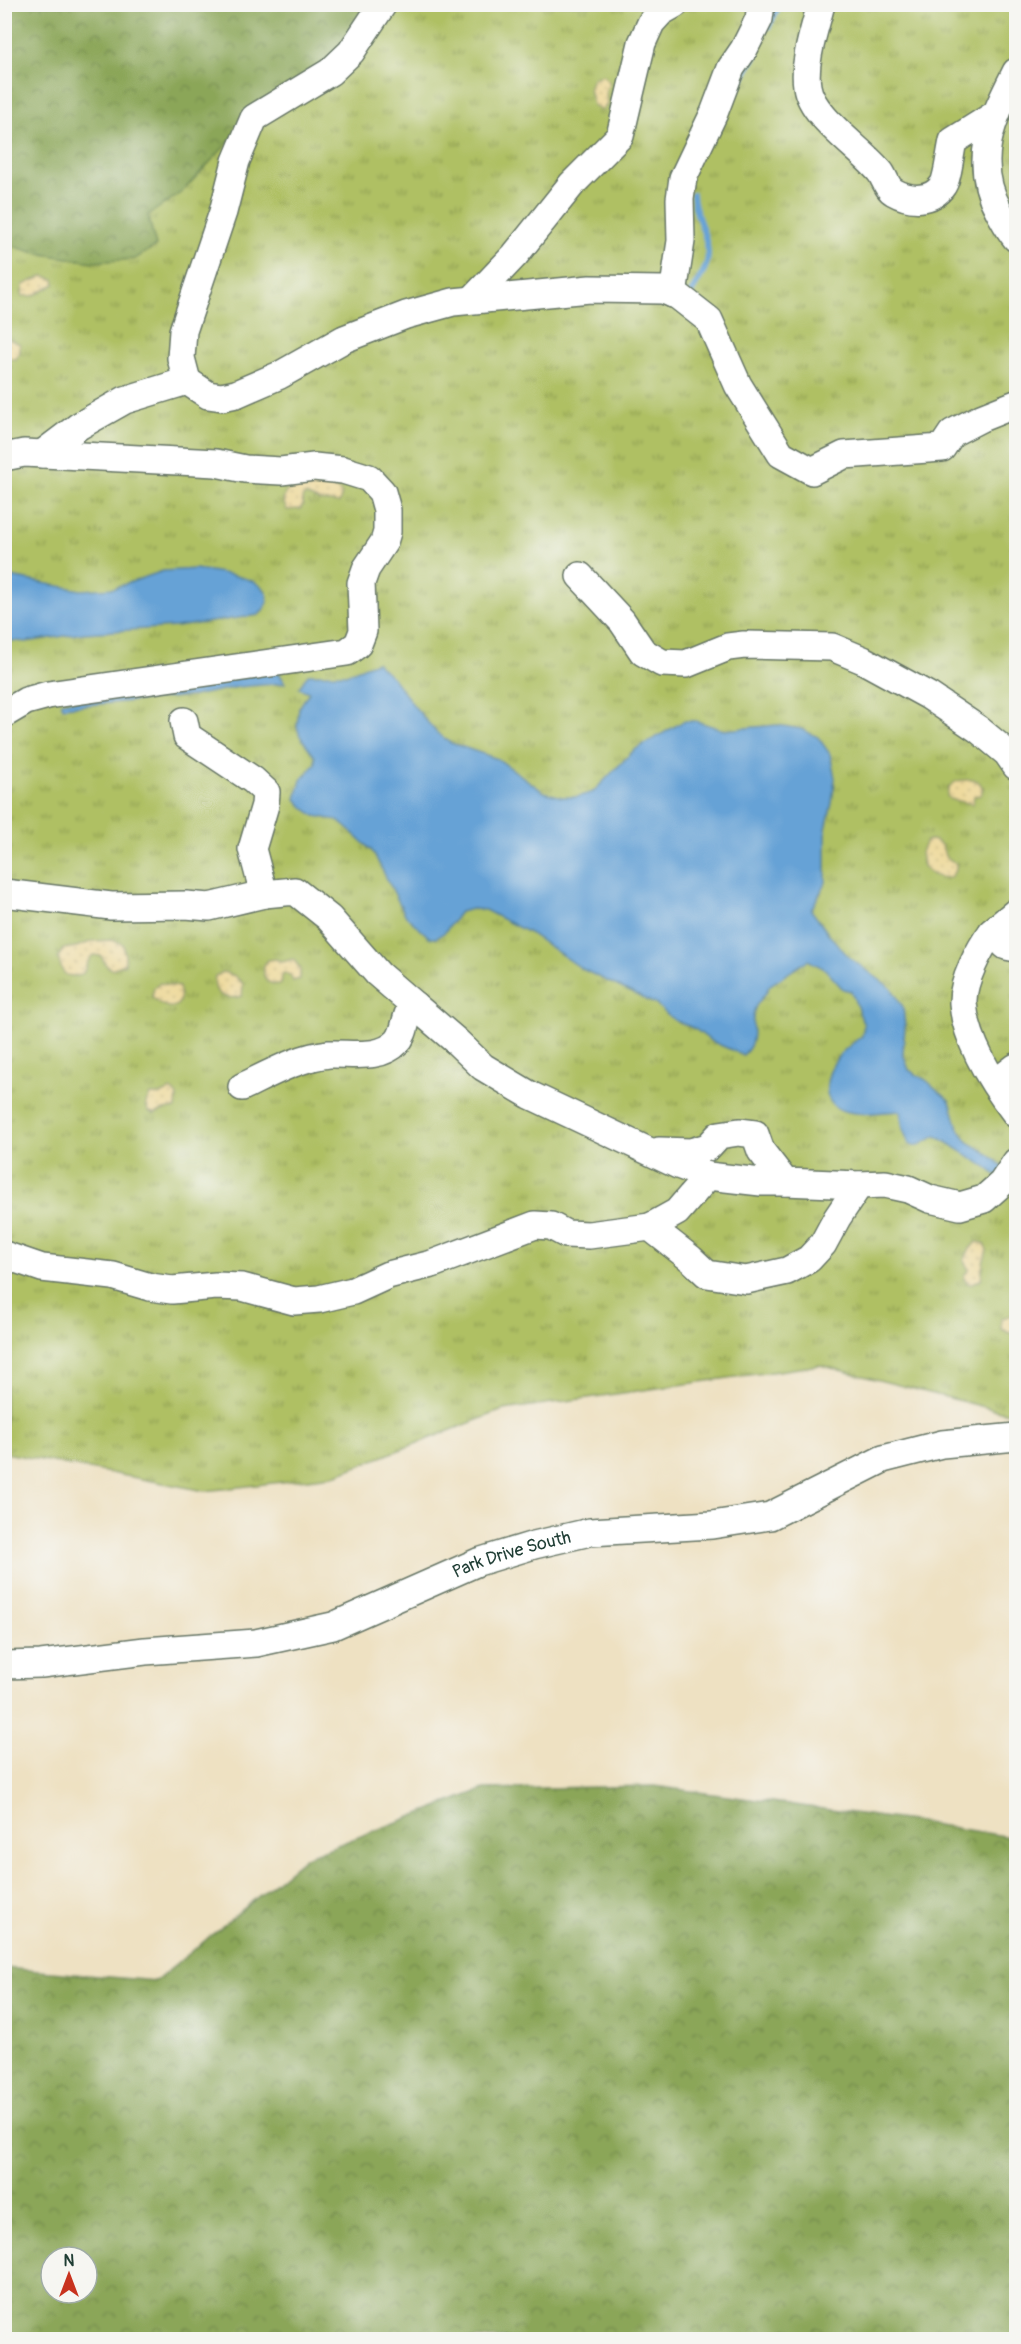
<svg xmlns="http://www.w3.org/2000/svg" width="1021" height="2344" viewBox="0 0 1021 2344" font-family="Pangolin,sans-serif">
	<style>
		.grass { fill: url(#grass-tufts); stroke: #677e4c; stroke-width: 1.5 }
		.forest { fill: url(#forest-crowns); stroke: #557246; stroke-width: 1.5; fill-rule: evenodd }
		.sand { fill: url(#sand-dots); stroke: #868c69; stroke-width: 1.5 }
		.water { fill: #66a2d6; stroke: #427085; stroke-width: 1.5 }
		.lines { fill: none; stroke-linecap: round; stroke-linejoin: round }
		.stream { stroke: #66a2d6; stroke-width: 6 }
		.minor-casing { stroke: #677666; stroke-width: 30 }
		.minor { stroke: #fff; stroke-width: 27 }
		.labels { text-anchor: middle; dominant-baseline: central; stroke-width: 6; stroke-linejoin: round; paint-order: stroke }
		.street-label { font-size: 18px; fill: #1f3d34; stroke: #f6f6f2 }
	</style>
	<defs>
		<pattern id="grass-tufts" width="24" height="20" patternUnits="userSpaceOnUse" patternTransform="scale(1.5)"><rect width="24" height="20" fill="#afc063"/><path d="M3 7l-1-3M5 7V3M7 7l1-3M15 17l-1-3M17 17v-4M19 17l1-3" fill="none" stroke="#8e9d52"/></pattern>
		<pattern id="forest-crowns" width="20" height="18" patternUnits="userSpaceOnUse" patternTransform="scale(1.5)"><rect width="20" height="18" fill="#8ba659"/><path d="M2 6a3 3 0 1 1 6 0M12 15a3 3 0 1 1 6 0" fill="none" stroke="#71884a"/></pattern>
		<pattern id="sand-dots" width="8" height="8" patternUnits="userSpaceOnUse" patternTransform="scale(1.5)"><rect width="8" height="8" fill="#eeda9e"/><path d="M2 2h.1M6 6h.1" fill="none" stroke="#ccbc89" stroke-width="1.8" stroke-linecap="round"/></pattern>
	</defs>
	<rect width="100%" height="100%" fill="#f6f6f2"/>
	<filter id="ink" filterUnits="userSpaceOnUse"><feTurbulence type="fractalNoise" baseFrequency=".0167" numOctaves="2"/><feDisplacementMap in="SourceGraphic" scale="12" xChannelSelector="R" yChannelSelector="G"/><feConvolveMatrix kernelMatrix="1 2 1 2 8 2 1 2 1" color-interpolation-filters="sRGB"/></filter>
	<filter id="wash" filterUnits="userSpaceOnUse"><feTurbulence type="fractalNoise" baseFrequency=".008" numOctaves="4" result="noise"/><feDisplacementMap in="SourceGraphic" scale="24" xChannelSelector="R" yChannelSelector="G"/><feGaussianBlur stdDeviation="1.35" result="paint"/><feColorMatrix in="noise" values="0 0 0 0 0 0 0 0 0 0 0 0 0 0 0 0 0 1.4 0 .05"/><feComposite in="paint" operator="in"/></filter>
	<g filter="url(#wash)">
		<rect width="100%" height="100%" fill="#eee1c2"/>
		<polygon class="grass" points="5,5 1016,5 1016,1415 820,1365 503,1410 332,1476 205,1491 5,1453"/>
		<g class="forest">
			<polygon points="4,5 371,5 333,58 242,128 182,192 148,215 156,246 135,259 93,262 36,253 5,244"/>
			<path d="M654,1786L919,1822L1016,1838V2339H5V1968L156,1981L306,1857L484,1789ZM51,2257H87V2293H51Z"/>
		</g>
		<g class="sand">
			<polygon points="603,75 610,83 606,90 607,105 601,110 593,105 589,89 593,78"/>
			<polygon points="43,276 54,279 55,284 33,296 22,296 23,285"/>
			<polygon points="4,337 20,344 20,352 16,359 5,358"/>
			<path d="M310,482L316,486C326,486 335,485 342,494L339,503L319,501L306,495L302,498L303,505L300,509L287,510L283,501L286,491Z"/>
			<path d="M975,780L979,782L983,788L981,795L974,796L973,804L950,799L947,796C948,780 961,779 975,780Z"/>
			<path d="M930,840C941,841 943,847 945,856L956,864V870L950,877C940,879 929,875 923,866L921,852L926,841Z"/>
			<path d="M93,941L112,940L123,944L125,954V964L111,969L106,965L101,956L93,955C80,967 91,980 66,975L62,970L58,958L63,949L76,947Z"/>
			<path d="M276,959L282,962L293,959L300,968V979L293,981L290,975L284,973L282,976L281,984C267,985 262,980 264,965L268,960Z"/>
			<path d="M223,972L235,976L243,984L242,996C226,1001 211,995 215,976Z"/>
			<path d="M160,983L179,987C186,1011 165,1013 152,996L154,988Z"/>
			<polygon points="171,1090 177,1096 176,1108 164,1110 154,1114 148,1111 146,1103 150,1095 160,1095"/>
			<polygon points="976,1242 984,1243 987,1250 983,1263 981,1280 969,1284 964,1279 964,1275 969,1270 964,1261 969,1250"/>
			<polygon points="1016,1314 1016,1330 1010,1333 1001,1329 1001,1318"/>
		</g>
		<g class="water">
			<path d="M196,569C218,573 293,578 259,615L176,627L84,633L26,642L5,640V576L81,590L114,588L163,571Z"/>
			<path d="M376,662L393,678L414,706L436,732L451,743L498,759L544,792L562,797H577L593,792L634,750L684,721H696L724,730L777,725L801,729L818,737L830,754L835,778L832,803L826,829V882L811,910L830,936L850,958L892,989L903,1007L905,1027L903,1053L909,1070L926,1080L950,1101L958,1128L968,1142L984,1151L1016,1177V1191L985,1166L937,1136C926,1139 921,1149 909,1144L903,1129L900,1111C882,1112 861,1116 844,1111C818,1103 826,1073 838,1057C844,1049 854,1042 862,1036L864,1025L851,991L843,989L825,969L808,960L769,986C766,997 760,998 756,1006C747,1023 761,1039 743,1055L711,1041L695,1029L674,1020L655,1004L584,970L531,934L485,910L472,909L460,912L445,932L436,938H430L406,916L373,852L344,825L336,820L315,816L304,808L296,799L301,780L315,764V757L300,736L297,727L299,708L309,692L299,688L308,674H346Z"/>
			<polygon points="278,671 285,683 238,687 193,696 63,707 61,702"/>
		</g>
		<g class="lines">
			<g class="stream">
				<polyline points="769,26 780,4"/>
				<polyline points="736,89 756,54"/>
				<path d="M691,293C696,284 705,272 707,262C712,239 694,218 693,195"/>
			</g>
		</g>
	</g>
	<g filter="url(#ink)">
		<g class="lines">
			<g class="minor-casing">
				<g id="minor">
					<path d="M821,4C815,28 803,61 807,86C811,117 862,149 881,173C885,179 887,188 894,192C910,201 932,202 943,185C947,181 951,149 953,141L996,114"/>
					<path d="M1016,72C993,118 971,160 999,211C1004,220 1009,230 1016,238"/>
					<polyline points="673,294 681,241 680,199 683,178 714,113 731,68 744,49 759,19 761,4"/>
					<polyline points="473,299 515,255 572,184 620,136 642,43 651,23 661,12 675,4"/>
					<polyline points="187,381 181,358 183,331 223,212 236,161 254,118 330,72 351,52 383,4"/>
					<polyline points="42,454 79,426 125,400 187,381 208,395 222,397 236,394 280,375 344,339 406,315 453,302 590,289 663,290 677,295 709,320 738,385 781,454 812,471 844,455 942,448 952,433 981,418 1016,404"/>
					<polyline points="4,457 24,453 216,463 245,469 281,471 314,467 343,470 369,478 382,492 387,510 387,532 384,542 366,569 361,583 363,631 358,644 347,652 48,695 26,701 4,714"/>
					<polyline points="580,576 622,621 643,652 662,663 686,664 728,647 744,645 832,647 863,660 929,696 978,729 1007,753 1016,766"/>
					<polyline points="4,893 111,906 186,905 209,907 264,894 252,849 265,805 266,792 253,780 187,736 184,721"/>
					<polyline points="992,932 1016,912"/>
					<path d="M1016,948L1006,946L992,932C979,949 962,982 963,1003C966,1043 993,1084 1016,1114"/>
					<polyline points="414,1005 456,1041 483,1067 530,1095 678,1165 708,1176 677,1212 650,1227"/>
					<polyline points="995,1083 1016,1067"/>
					<path d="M242,1087C269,1074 299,1057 329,1054C351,1053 380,1060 397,1042C407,1032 404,1014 414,1005L378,974L329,918L295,891L264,894"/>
					<polyline points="659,1151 691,1152 708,1147 719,1135 739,1132 755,1134 761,1151 785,1182 859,1185"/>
					<polyline points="708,1176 761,1182 785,1182"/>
					<polyline points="4,1255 42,1268 113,1276 150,1287 172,1290 216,1286 242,1287 294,1301 319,1299 353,1291 388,1275 432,1264 535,1225 551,1226 566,1234 589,1235 650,1227 691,1259 707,1274 746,1280 787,1271 809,1259 823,1244 837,1218 859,1185 885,1184 908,1189 930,1199 960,1206 984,1199 1002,1183 1016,1162"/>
					<path id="s1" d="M4,1665L41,1664L145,1651L256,1643L333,1626L478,1562L534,1545L590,1532L712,1525L770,1516L883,1459L942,1444L1016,1437"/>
				</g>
			</g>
			<use href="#minor" class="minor"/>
		</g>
	</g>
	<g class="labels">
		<g class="street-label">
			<text stroke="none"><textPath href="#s1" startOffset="525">Park Drive South</textPath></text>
		</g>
	</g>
	<rect width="1021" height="2344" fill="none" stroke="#f6f6f2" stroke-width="24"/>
	<g transform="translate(69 2275)"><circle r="28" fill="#f6f6f2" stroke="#a0aca6" stroke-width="1.5"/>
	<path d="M0-4.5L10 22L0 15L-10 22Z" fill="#c8321e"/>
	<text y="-9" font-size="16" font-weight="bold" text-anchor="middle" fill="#1f3d34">N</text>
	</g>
</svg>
